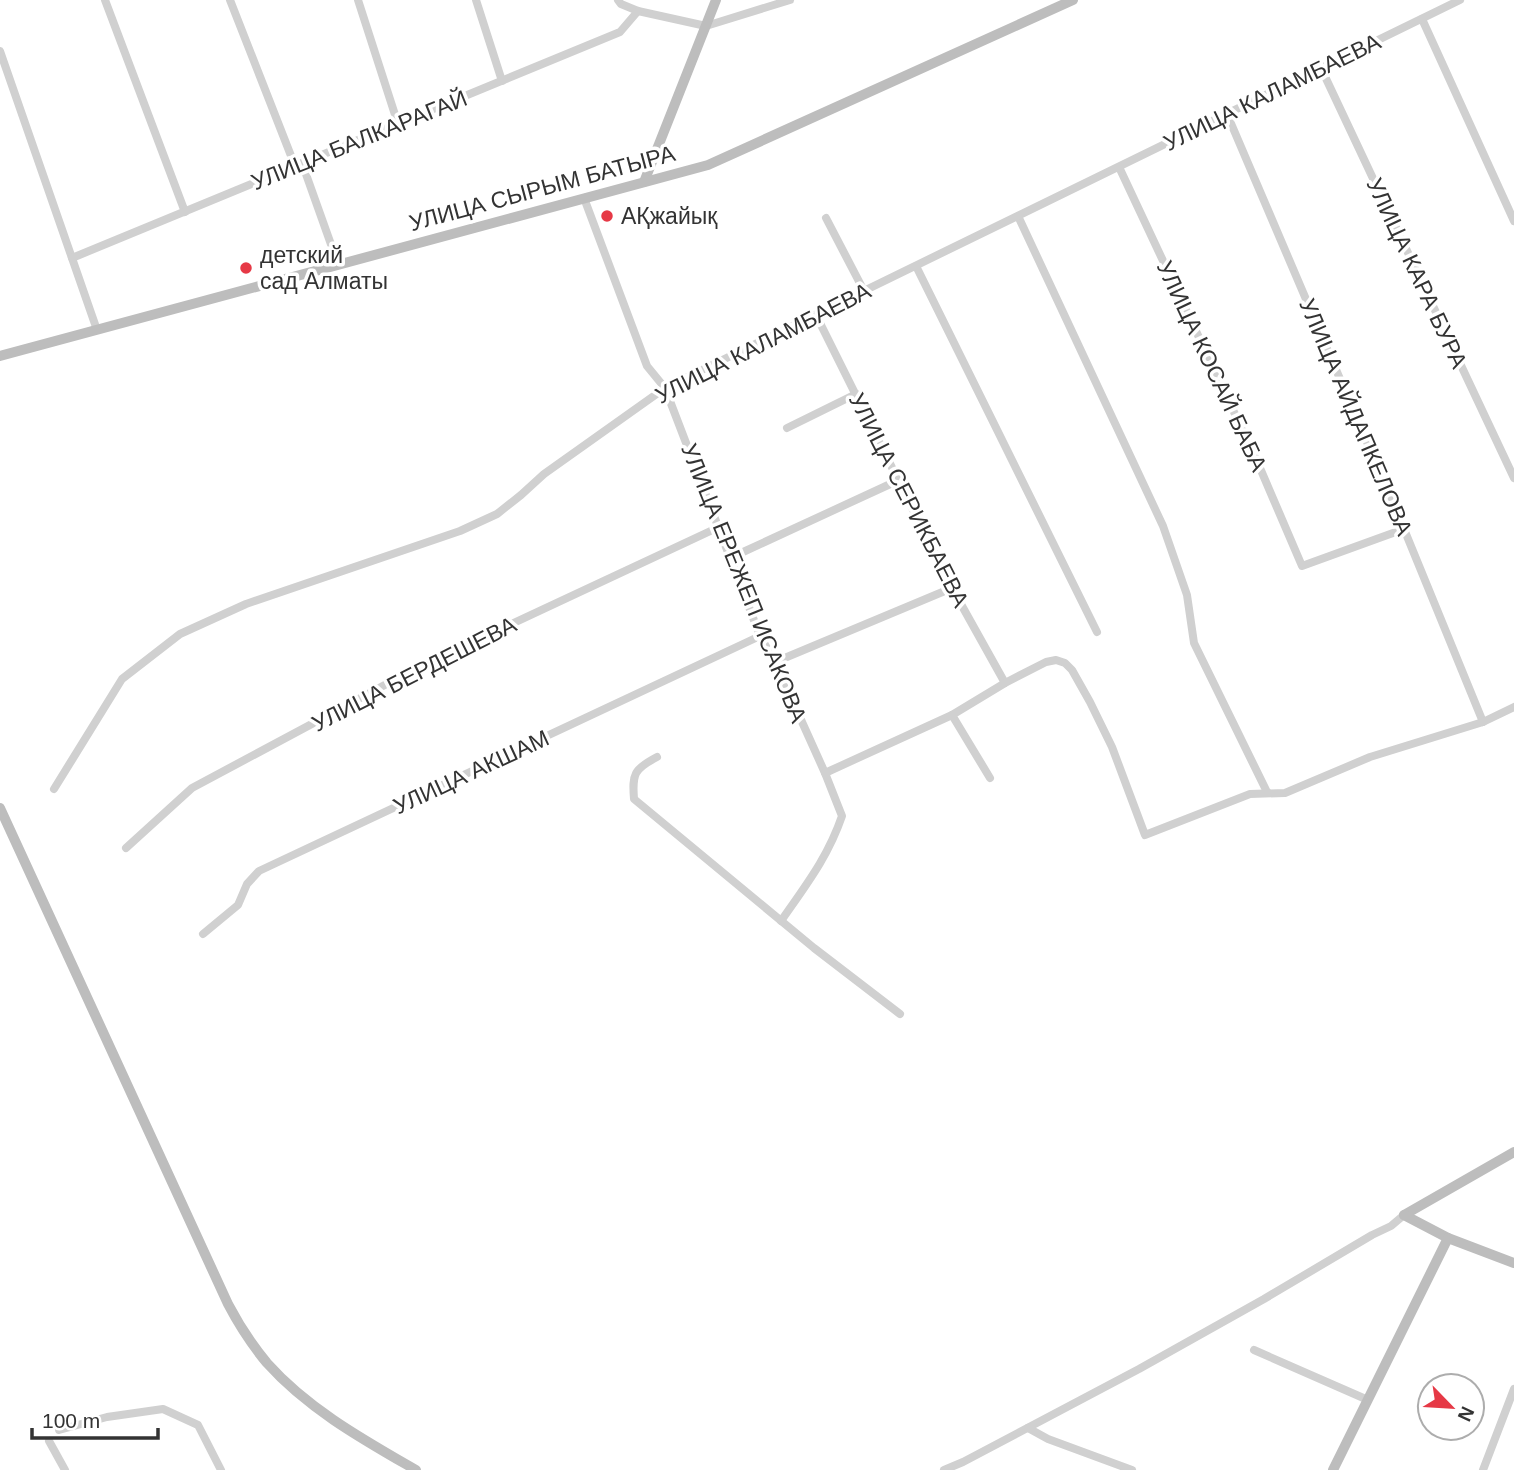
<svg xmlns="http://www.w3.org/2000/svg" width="1514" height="1470" viewBox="0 0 1514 1470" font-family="Helvetica,sans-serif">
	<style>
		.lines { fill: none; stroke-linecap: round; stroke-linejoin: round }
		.street { stroke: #d0d0d0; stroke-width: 8 }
		.secondary { stroke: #bdbdbd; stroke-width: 10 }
		.poi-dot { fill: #e63946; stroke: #fff; stroke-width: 2.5 }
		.labels { text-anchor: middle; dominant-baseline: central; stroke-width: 7; stroke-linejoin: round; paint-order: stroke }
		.street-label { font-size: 23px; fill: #333; stroke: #fff }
		.poi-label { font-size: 23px; fill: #333; stroke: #fff; text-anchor: start }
	</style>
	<rect width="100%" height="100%" fill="#fff"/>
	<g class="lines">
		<g class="street">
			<polyline points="105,0 185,212"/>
			<polyline points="230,0 295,166"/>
			<polyline points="358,0 398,124"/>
			<polyline points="476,0 502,81"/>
			<polyline points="618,0 621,4 638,11 706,26 790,0"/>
			<polyline points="1422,19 1514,221"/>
			<polyline points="0,51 97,330"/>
			<polyline points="1321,68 1514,478"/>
			<polyline points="1227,114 1404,529 1483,722"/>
			<polyline points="302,163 338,264"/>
			<polyline points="1119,167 1257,461 1302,566 1404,529"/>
			<path d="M584,198L647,366L665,388L760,636L775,662L825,773L842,816C828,857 806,885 781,921"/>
			<polyline points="1018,216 1163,526 1187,595 1194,643 1267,792"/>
			<polyline points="826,218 864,291"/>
			<polyline points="72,258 620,32 638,11"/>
			<polyline points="916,266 1097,632"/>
			<polyline points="816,315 952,588 1005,683"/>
			<polyline points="787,428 856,394"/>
			<polyline points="730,558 899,480"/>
			<polyline points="775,662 952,588"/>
			<polyline points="952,715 990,778"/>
			<path d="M657,757C634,769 632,774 634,799L814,948L900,1014"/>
			<polyline points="825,773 952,715 1005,683 1046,662 1056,660 1065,663 1072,670 1090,702 1112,747 1145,835 1250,794 1285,793 1370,757 1483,722 1514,707"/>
			<polyline points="54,789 122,679 180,634 246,604 460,531 497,514 521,495 544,474 665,388 1460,0"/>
			<polyline points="126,848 192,788 409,672 719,527"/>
			<polyline points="203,934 238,905 247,884 259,871 760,636"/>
			<polyline points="1254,1350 1368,1400"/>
			<polyline points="1028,1428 1048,1439 1132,1470"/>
			<polyline points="59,1430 107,1417 163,1409 198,1425 221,1470"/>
			<polyline points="49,1441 65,1470"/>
			<polyline points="944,1470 963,1462 1139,1369 1264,1299 1372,1235 1391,1226 1404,1215"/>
			<polyline points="1483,1470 1514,1389"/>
		</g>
		<g class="secondary">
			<polyline points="644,182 716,0"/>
			<polyline points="0,356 708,165 1073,0"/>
			<path d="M0,808L228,1304C239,1325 252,1345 267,1363C308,1409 364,1440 416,1470"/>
			<polyline points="1404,1215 1514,1152"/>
			<polyline points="1404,1215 1448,1238 1514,1263"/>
			<polyline points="1333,1470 1448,1238"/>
		</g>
	</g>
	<g class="poi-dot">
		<circle cx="607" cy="216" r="7"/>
		<circle cx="246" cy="268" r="7"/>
	</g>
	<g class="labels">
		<g class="street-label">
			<text transform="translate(1272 92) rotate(-26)">УЛИЦА КАЛАМБАЕВА</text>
			<text transform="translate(359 140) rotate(-22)">УЛИЦА БАЛКАРАГАЙ</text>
			<text transform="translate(542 188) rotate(-15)">УЛИЦА СЫРЫМ БАТЫРА</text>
			<text transform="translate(1417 273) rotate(65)">УЛИЦА КАРА БУРА</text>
			<text transform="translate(763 343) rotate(-27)">УЛИЦА КАЛАМБАЕВА</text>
			<text transform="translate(1212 366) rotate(65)">УЛИЦА КОСАЙ БАБА</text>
			<text transform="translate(1356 417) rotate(67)">УЛИЦА АЙДАПКЕЛОВА</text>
			<text transform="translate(909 500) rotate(63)">УЛИЦА СЕРИКБАЕВА</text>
			<text transform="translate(744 583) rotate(68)">УЛИЦА ЕРЕЖЕП ИСАКОВА</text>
			<text transform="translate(414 674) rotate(-27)">УЛИЦА БЕРДЕШЕВА</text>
			<text transform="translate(471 772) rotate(-25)">УЛИЦА АКШАМ</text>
		</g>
		<g class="poi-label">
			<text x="621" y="216">АҚжайық</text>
			<text x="260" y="255">детский<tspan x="260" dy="26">сад Алматы</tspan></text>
		</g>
	</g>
	<g transform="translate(1451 1407) rotate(115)"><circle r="33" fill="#ffffff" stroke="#adadad" stroke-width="2"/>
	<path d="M0-5L12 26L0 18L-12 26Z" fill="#e63946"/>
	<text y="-10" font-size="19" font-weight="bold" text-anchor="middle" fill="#333333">N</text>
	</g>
	<path d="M32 1428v10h126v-10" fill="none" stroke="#333333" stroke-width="3.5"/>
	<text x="42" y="1428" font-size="21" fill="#333333" stroke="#ffffff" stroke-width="5" paint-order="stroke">100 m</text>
</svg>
